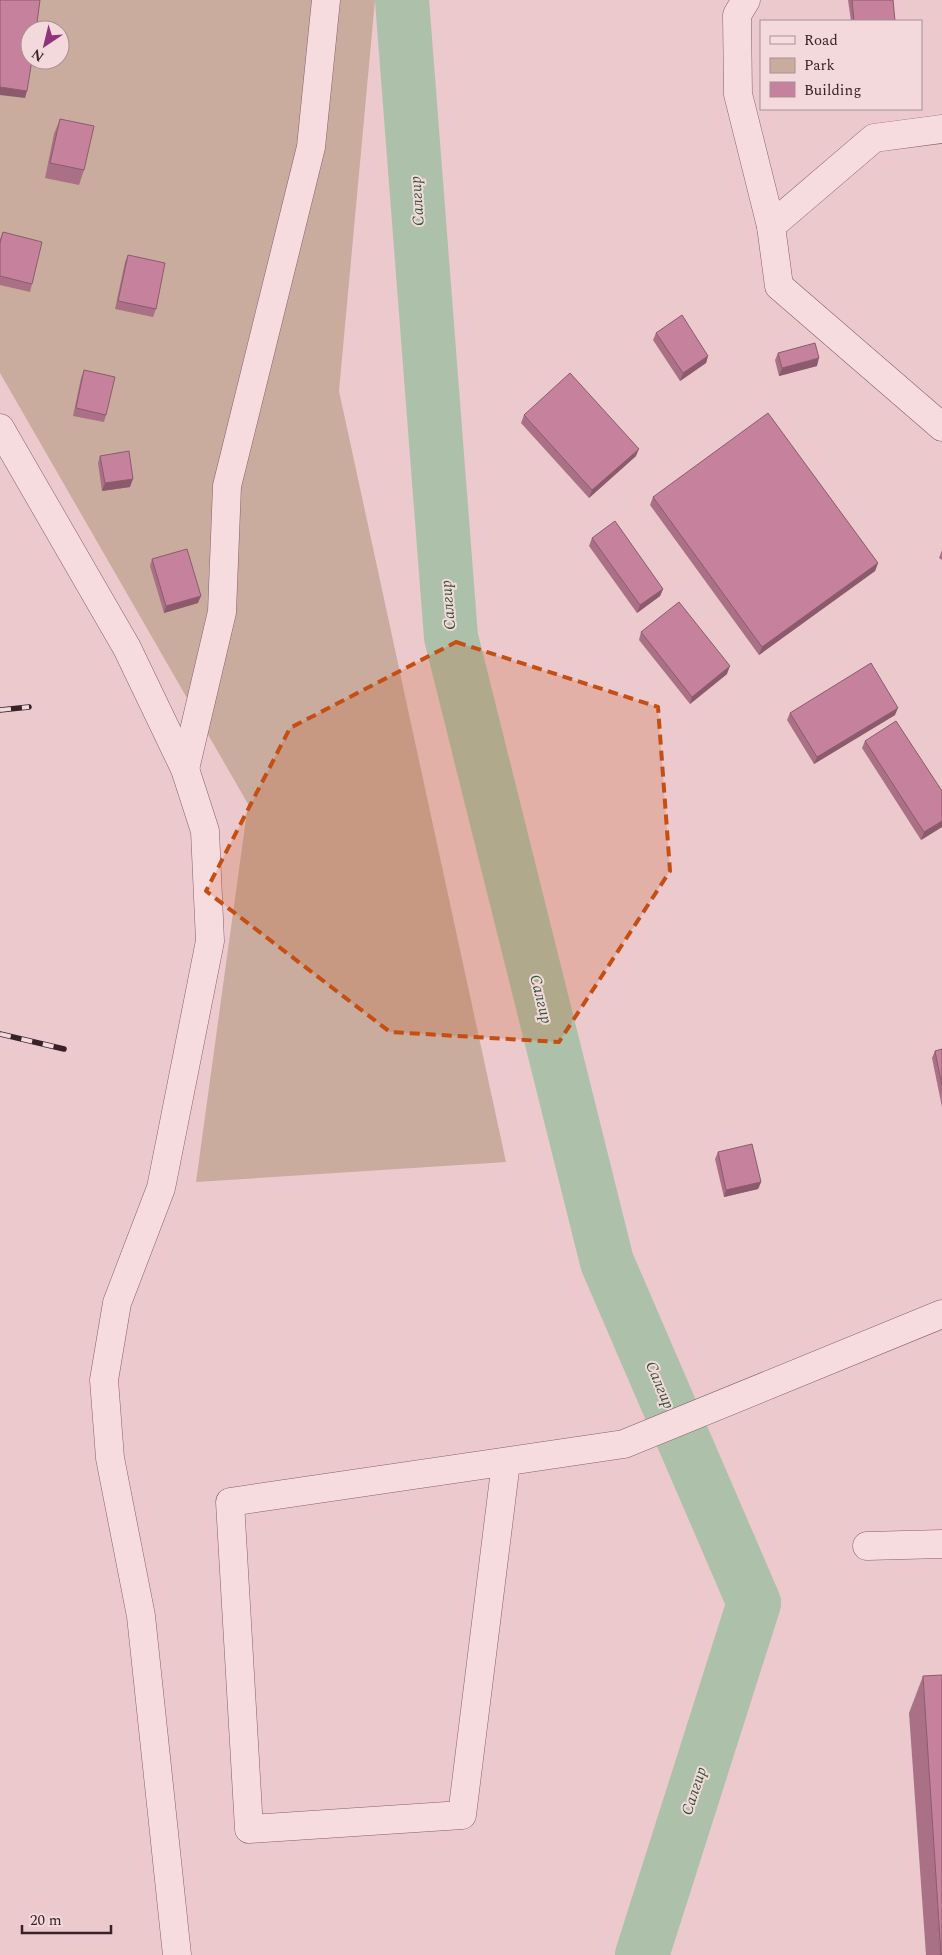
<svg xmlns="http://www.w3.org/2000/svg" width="942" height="1955" viewBox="0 0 942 1955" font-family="Spectral,serif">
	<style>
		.green { fill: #c9ac9e; fill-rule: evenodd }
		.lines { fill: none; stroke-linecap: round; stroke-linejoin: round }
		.river { stroke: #acc0aa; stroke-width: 54 }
		.minor-casing { stroke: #875f69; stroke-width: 29 }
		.minor { stroke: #f7dcdf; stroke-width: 28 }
		.rail-casing { stroke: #382229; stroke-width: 5.5 }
		.rail { stroke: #f3d9db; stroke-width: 4; stroke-dasharray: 11; stroke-linecap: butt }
		.wall { fill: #aa7086 }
		.shaded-wall { fill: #8b5b6d }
		.building { fill: #c6829c; stroke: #8b5b6d }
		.marked { fill: #c54e12; fill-opacity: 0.2; stroke: #c54e12; stroke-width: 4; stroke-dasharray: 10 6; stroke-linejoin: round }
		.labels { text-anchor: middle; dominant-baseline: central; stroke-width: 4; stroke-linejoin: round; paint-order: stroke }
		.water-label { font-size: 16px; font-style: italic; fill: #325737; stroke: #f3d9db }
	</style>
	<rect width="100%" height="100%" fill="#ebc9cd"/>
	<path class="green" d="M0,0H375L339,391L506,1162L196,1182L248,804L0,373ZM30,30H60V60H30Z"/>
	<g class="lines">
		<polyline class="river" points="402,0 451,637 607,1262 754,1603 642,1955"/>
		<g class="minor-casing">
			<g id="minor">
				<polyline points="746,0 737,15 738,94 771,226 779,286 942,427"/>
				<polyline points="771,226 874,138 942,129"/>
				<polyline points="0,428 127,648 185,769 205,831 210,941 161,1188 117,1303 104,1380 110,1458 141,1616 177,1955"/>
				<polyline points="185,769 222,612 227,486 311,147 326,0"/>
				<polyline points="506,1462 462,1815 249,1829 230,1502 624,1444 942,1314"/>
				<polyline points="867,1546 942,1544"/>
			</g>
		</g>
		<use href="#minor" class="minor"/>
		<g class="rail-casing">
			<g id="rail">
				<polyline points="0,710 29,707"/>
				<polyline points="0,1034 64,1049"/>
			</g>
		</g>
		<use href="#rail" class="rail"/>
	</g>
	<g class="wall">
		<polygon points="848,0 893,0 895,21 851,21"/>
		<polygon points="60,119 84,170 79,185 45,178 54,134"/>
		<polygon points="3,232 32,284 30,292 0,285 0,239"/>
		<polygon points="128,255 156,309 153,317 115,309 125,262"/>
		<polygon points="656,333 708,356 706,363 680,381 653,340"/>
		<polygon points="778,353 817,366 779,376 775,360"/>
		<polygon points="84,370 106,415 104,422 73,416 81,378"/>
		<polygon points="524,415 636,456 589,498 521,423"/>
		<polygon points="100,456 130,487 102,491 98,463"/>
		<polygon points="653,497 878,563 875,571 759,655 650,505"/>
		<polygon points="592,538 663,589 660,596 637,613 589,546"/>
		<polygon points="942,550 942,560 939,558"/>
		<polygon points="152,559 198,603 164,613 150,566"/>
		<polygon points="641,632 727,674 690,704 639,640"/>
		<polygon points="790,713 895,715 814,764 787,720"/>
		<polygon points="865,741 942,791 942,827 921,840 862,748"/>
		<polygon points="942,1049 942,1107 932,1058 935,1051"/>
		<polygon points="718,1152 761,1182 758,1189 724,1197 715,1159"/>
		<polygon points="923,1676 942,1955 926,1955 909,1713"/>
	</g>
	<g class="shaded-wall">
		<polygon points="0,87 27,91 25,98 0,95"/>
		<polygon points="708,356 706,363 680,381 683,373"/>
		<polygon points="819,358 817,366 779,376 782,368"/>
		<polygon points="639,449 636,456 589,498 592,490"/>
		<polygon points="133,479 130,487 102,491 105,483"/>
		<polygon points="878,563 875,571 759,655 762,647"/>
		<polygon points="663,589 660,596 637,613 640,605"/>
		<polygon points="201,596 198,603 164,613 166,606"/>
		<polygon points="730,666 727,674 690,704 692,697"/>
		<polygon points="898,708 895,715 814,764 817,757"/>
		<polygon points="942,821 942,827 921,840 924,832"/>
		<polygon points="761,1182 758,1189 724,1197 726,1190"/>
	</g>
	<g class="building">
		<polygon points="0,0 40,0 36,30 30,30 30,60 32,60 27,91 0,87"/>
		<polygon points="852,0 893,0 895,21 854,21"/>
		<polygon points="60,119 94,126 84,170 50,163"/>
		<polygon points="3,232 42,242 32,284 0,276 0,243"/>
		<polygon points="128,255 165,263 156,309 118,301"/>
		<polygon points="682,315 708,356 683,373 656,333"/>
		<polygon points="815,343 819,358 782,368 778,353"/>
		<polygon points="84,370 115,377 106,415 76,408"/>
		<polygon points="570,373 639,449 592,490 524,415"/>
		<polygon points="768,413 878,563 762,647 653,497"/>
		<polygon points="129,451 133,479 105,483 100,456"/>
		<polygon points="615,521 663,589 640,605 592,538"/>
		<polygon points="187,549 201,596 166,606 152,559"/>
		<polygon points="679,602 730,666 692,697 641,632"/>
		<polygon points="871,663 898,708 817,757 790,713"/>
		<polygon points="896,721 942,791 942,821 924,832 865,741"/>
		<polygon points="942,1049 942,1086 935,1051"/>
		<polygon points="752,1144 761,1182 726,1190 718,1152"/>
		<polygon points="942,1675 942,1955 941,1955 923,1676"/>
	</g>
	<path class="marked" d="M456,642L658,707L670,871L559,1042L390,1032L206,891L290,728Z"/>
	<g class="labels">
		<g class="water-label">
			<text transform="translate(417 201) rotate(-94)">Салгир</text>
			<text transform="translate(448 605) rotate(-95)">Салгир</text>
			<text transform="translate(541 999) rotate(76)">Салгир</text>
			<text transform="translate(660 1385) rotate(67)">Салгир</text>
			<text transform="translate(694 1791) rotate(-72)">Салгир</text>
		</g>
	</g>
	<rect x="760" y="20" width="162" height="90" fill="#f3d9db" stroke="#a89094"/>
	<rect x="770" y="36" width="25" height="8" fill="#f7dcdf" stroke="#a89094"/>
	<text x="804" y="45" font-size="15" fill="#382229">Road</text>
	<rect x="770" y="58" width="25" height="15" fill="#c9ac9e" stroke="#a89094"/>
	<text x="804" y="70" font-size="15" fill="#382229">Park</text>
	<rect x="770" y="82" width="25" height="15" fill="#c6829c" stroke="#a89094"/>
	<text x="804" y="95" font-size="15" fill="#382229">Building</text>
	<g transform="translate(45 45) rotate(215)"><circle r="24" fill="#f3d9db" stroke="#a89094"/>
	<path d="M0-4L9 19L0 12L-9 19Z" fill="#91347e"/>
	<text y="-8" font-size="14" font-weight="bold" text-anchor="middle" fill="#382229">N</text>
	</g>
	<path d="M22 1925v8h89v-8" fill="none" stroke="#382229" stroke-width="2.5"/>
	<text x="30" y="1925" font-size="15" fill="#382229" stroke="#f3d9db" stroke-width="4" paint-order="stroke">20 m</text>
</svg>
